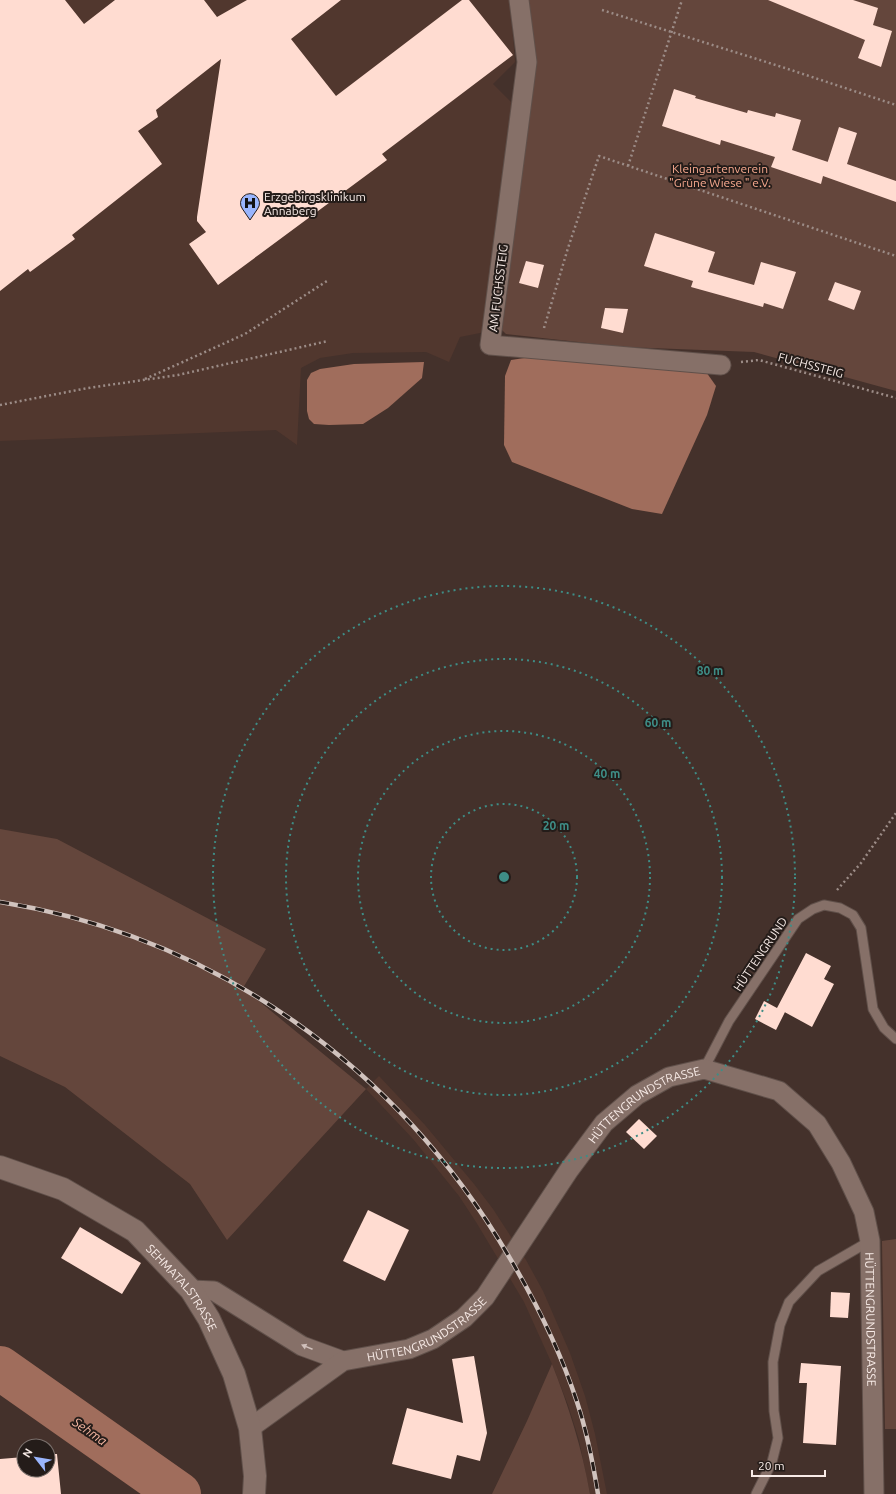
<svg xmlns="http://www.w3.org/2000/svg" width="896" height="1494" viewBox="0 0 896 1494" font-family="Ubuntu,sans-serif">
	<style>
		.built { fill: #51372e }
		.green { fill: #64463c }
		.water { fill: #a06d5c }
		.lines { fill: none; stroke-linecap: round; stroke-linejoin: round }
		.river { stroke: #a06d5c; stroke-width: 44 }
		.building { fill: #ffdcd1 }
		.service-casing { stroke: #60504a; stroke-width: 11 }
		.minor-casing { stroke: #60504a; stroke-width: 21 }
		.secondary-casing { stroke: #60504a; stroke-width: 24 }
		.path { stroke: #9c8c87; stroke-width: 2.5; stroke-dasharray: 2 3; stroke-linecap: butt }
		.service { stroke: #867068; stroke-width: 9 }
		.minor { stroke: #867068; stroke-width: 19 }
		.secondary { stroke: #867068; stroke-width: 22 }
		.rail-casing { stroke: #d1c3be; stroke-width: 4.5 }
		.rail { stroke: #241c19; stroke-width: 3; stroke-dasharray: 9; stroke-linecap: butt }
		.oneway { fill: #d0c0bb }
		.ring { fill: none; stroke: #3e8d86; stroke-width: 2; stroke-dasharray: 2 4 }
		.labels { text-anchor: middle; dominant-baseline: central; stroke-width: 4; stroke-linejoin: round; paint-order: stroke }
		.park-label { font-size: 12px; fill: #f7a98f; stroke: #241c19 }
		.poi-label { font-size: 12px; fill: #f8ebe7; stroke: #241c19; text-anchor: start }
		.street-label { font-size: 12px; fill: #f8ebe7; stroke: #241c19 }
		.water-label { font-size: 13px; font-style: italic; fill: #f6b7a2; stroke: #241c19 }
		.centre { fill: #3e8d86; stroke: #241c19; stroke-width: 2 }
		.ring-label { font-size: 12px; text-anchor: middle; font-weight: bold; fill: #3e8d86; stroke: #241c19; stroke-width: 4; stroke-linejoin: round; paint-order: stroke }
	</style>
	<rect width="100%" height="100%" fill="#44312b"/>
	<g class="built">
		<polygon points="0,0 510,0 515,62 493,84 516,107 485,332 460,337 449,362 426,352 353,353 320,358 301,368 297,445 276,430 0,441"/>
		<polygon points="379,1076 425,1125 474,1184 493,1209 526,1260 543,1291 570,1353 585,1396 595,1434 607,1494 590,1494 579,1440 568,1405 552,1364 524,1302 476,1222 459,1196 413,1139 366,1089"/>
	</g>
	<g class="green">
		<polygon points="525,0 896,0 896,391 754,352 624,347 506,334 501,329"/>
		<polygon points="0,829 57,839 266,949 243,988 366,1089 227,1240 190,1184 65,1087 0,1056"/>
		<polygon points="896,1239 896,1429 885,1429 882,1241"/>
		<path d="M552,1364C569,1407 582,1448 590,1494H492L527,1421Z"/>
	</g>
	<g class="water">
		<polygon points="531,357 704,369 716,386 707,415 662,514 632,509 512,462 504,445 505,376 511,360"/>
		<polygon points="424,362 422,378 388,408 363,424 329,425 314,424 309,419 307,411 307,380 311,373 320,369 354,364"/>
	</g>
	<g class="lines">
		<polyline class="river" points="0,1368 179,1494"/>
	</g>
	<g class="building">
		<polygon points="0,0 65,0 84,24 115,0 204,0 217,17 247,0 341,0 291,39 336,96 462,0 469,0 513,55 382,154 387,160 218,285 189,244 206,232 197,221 197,217 221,59 156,110 158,117 138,131 162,164 72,235 75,239 30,272 28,269 0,291"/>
		<polygon points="768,0 853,0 878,8 873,25 892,31 881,67 858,58 865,40"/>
		<polygon points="674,89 696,96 695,98 747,113 748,110 775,117 776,113 801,120 792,150 828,162 827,164 839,127 857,133 847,164 896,181 896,202 823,176 821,184 771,167 775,157 721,140 720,145 662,126"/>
		<polygon points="655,233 715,252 708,272 754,285 761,262 796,272 783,309 764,303 763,307 691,287 693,281 644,266"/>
		<polygon points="526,261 544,265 538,288 519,283"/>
		<polygon points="835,282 861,291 854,310 828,300"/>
		<polygon points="605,308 628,309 623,333 601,328"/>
		<polygon points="806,953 831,966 824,979 834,984 812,1027 779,1009 785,1012 776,1030 755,1019 764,1001 777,1008"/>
		<polygon points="639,1119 657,1136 644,1149 626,1132"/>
		<polygon points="368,1210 409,1230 385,1281 343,1261"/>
		<polygon points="80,1227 141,1263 122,1294 61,1258"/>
		<polygon points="831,1292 850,1293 848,1318 830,1317"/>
		<polygon points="474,1356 487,1433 480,1461 457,1455 451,1479 392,1464 407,1408 463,1423 452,1359"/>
		<polygon points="801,1363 841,1366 836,1445 803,1443 807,1383 799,1383"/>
		<polygon points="48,1454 57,1454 61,1494 0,1494 0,1459 24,1457 24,1470 48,1470"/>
	</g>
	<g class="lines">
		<g class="service-casing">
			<g id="service">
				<polyline points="704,1069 729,1021 798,919 813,909 824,905 840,908 853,915 861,928 873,1009 884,1028 896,1039"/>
				<polyline points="756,1494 772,1462 778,1438 774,1411 773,1362 780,1325 789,1302 818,1271 870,1241"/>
			</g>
		</g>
		<g class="minor-casing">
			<g id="minor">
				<polyline points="519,0 527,62 490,345 721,365"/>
				<polyline points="191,1290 214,1291 302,1346 343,1361"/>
				<path id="s1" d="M250,1428L343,1361L409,1349L433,1339L464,1318L485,1297L569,1170L604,1123L637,1095L669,1077L704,1069L779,1091L817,1124L841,1163L864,1212L870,1241L874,1494"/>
			</g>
		</g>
		<g class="secondary-casing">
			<g id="secondary">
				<path id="s2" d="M0,1167L63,1189L135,1231L191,1290L209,1319L234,1374L250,1428L255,1476L254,1494"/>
			</g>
		</g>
		<g class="path">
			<polyline points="602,10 782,67 896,105"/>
			<polyline points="628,166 682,0"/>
			<polyline points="544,328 568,248 599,156 896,256"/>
			<polyline points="741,362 759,360 896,398"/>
			<polyline points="145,379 245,334 327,281"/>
			<polyline points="0,405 88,388 178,375 328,341"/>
			<polyline points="837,890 861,863 896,813"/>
		</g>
		<use href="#service" class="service"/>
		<use href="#minor" class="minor"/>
		<use href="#secondary" class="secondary"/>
		<g class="rail-casing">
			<path id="rail" d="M0,902C217,937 397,1067 508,1255C536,1302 560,1350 577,1402C587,1432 593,1463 598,1494"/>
		</g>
		<use href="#rail" class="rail"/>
	</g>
	<defs><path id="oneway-solid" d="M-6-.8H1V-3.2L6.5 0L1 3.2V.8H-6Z"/></defs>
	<use class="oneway" href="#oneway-solid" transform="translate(307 1347) rotate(-158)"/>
	<g class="ring">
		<circle cx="504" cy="877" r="73"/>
		<circle cx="504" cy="877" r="146"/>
		<circle cx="504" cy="877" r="218"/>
		<circle cx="504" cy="877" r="291"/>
	</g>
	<defs>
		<g id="hospital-pin" transform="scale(1)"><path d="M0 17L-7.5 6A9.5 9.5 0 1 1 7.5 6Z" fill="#99b5fd" stroke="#241c19"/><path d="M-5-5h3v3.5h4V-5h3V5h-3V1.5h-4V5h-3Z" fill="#111"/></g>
	</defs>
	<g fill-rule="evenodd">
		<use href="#hospital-pin" x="250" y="203"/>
	</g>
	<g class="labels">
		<g class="park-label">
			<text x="720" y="168">Kleingartenverein<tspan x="720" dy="14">"Grüne Wiese " e.V.</tspan></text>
		</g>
		<g class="poi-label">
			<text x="264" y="196">Erzgebirgsklinikum<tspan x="264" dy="14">Annaberg</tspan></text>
		</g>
		<g class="street-label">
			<text transform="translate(498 288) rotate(-83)">AM FUCHSSTEIG</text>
			<text transform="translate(811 365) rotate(15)">FUCHSSTEIG</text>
			<text transform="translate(760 954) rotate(-56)">HÜTTENGRUND</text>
			<text stroke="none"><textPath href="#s1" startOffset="530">HÜTTENGRUNDSTRASSE</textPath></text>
			<text stroke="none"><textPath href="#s2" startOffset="224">SEHMATALSTRASSE</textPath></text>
			<text stroke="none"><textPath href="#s1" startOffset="938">HÜTTENGRUNDSTRASSE</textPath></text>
			<text stroke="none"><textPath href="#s1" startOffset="206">HÜTTENGRUNDSTRASSE</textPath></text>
		</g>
		<g class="water-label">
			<text transform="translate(90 1431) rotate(35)">Sehma</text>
		</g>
	</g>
	<circle cx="504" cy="877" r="6" class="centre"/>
	<g class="ring-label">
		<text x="710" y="675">80 m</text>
		<text x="658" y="727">60 m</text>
		<text x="607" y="778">40 m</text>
		<text x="556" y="830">20 m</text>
	</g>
	<g transform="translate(36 1458) rotate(301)"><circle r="19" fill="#241c19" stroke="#796f6b"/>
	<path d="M0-3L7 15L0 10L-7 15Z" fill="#99b5fd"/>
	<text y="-6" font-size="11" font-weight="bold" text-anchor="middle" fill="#f8ebe7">N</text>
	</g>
	<path d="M752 1470v6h73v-6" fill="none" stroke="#f8ebe7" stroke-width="2"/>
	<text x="758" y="1470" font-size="12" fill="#f8ebe7" stroke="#241c19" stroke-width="3" paint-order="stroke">20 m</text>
</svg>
